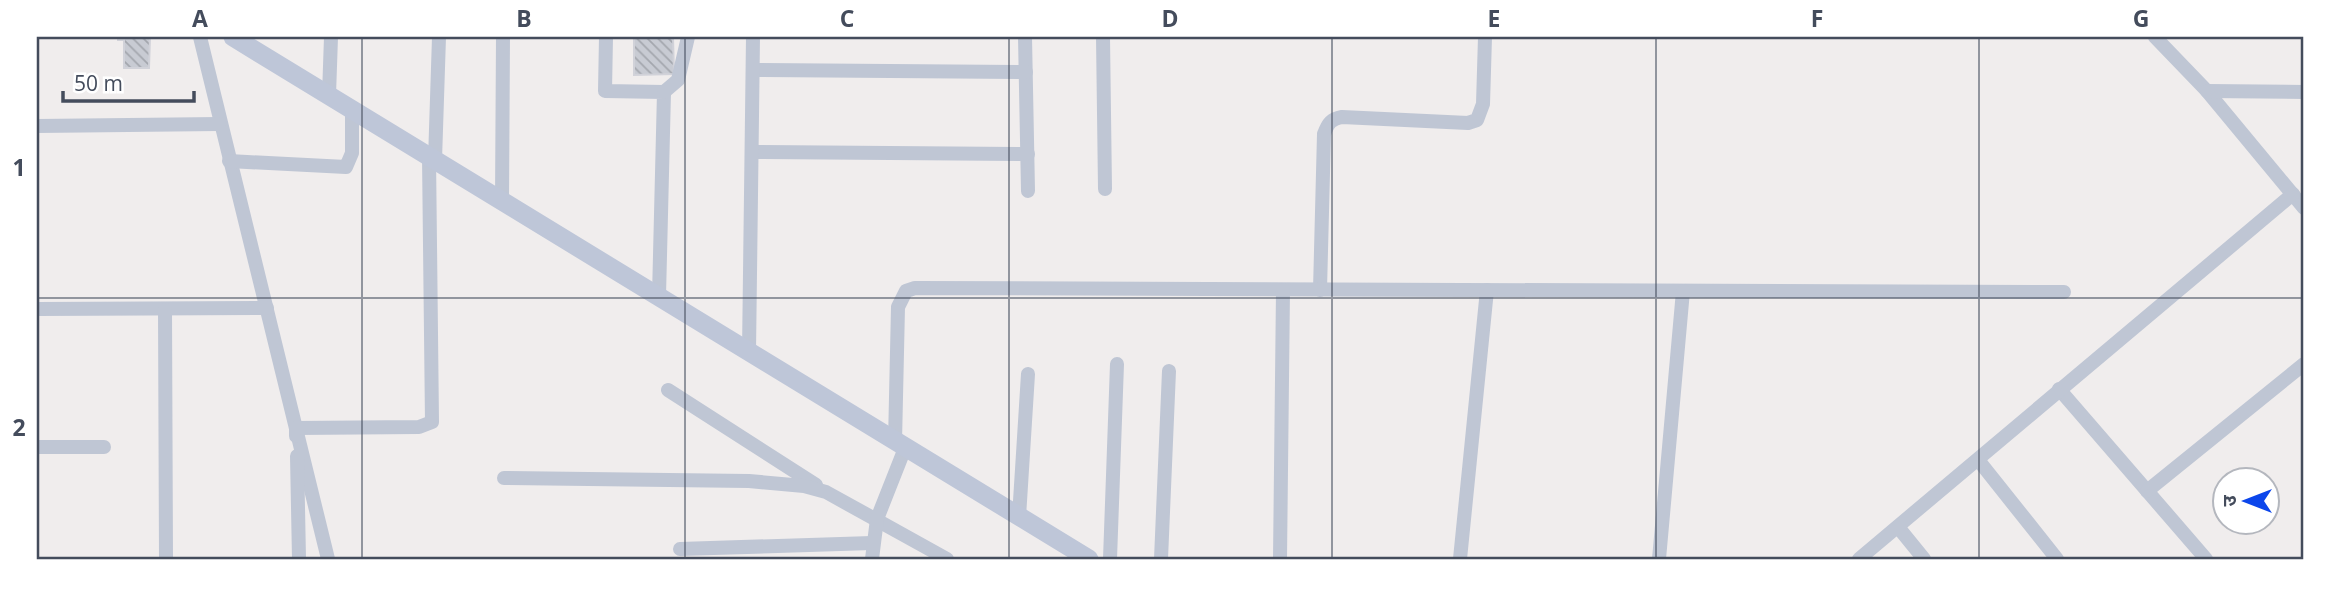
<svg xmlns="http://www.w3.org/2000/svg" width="2341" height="596" viewBox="0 0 2341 596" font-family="'Open Sans','Noto Sans Devanagari',sans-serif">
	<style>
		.building { fill: url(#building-back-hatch); stroke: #d1d2d9; stroke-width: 2 }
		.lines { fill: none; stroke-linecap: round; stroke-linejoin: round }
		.street { stroke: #bfc6d4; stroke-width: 14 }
		.secondary { stroke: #bec6d8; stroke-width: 19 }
		.grid { fill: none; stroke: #444c5c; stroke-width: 2; stroke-opacity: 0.55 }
		.neatline { fill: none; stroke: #444c5c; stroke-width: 2.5 }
		.grid-label { font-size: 23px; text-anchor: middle; font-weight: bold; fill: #444c5c }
	</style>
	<defs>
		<pattern id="building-back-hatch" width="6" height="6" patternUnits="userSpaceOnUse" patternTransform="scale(1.75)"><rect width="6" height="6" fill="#c8cbd3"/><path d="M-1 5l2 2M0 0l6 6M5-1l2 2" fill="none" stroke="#a4a7ae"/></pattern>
	</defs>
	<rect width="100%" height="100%" fill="#f0eded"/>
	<g class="building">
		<polygon points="118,37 150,37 149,68 124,68 124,40 118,40"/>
		<polygon points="673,37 674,74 634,75 634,38"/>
	</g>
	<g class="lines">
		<g class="street">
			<polyline points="200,37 328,559"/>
			<polyline points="606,37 605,91 664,92 659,296"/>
			<polyline points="1025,37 1028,191"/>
			<polyline points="1103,37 1105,189"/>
			<polyline points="2155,37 2207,91 2304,208"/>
			<polyline points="753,70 1026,72"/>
			<polyline points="2207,91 2304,92"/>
			<polyline points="664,92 678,80 688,37"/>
			<polyline points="329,95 331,37"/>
			<polyline points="37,126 219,124"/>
			<polyline points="752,152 1028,154"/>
			<polyline points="435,160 439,37"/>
			<polyline points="229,161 346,167 352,153 352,109"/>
			<polyline points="502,200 503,37"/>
			<path d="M1320,290L1324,134C1328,123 1331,119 1342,117L1468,123L1477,120L1483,104L1485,37"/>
			<polyline points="38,309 267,308"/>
			<polyline points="165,310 166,559"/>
			<polyline points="749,352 753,37"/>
			<polyline points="2059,389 2206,559"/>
			<polyline points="668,390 816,485"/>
			<polyline points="296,436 296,428 419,427 432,422 429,156"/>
			<polyline points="895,442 898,307 906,291 915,288 2064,292"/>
			<polyline points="37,447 104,447"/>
			<polyline points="297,456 299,559"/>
			<polyline points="1979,461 2057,559"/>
			<polyline points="504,478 749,481 804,486 826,492 947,559"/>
			<polyline points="2147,491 2304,364"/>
			<polyline points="1019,517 1028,374"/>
			<polyline points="1898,527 1924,559"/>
			<polyline points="680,549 872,543"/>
			<polyline points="872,559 877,519 905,448"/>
			<polyline points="1110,559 1117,364"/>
			<polyline points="1161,559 1169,371"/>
			<polyline points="1280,559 1283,290"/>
			<polyline points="1460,559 1487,290"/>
			<polyline points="1659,559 1683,291"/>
			<polyline points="1859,559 2293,194"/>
		</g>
		<polyline class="secondary" points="233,37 1089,559"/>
	</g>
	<path class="grid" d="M362,37V559M685,37V559M1009,37V559M1332,37V559M1656,37V559M1979,37V559M37,298H2304"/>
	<rect width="2341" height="596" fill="none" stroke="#ffffff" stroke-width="77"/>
	<g transform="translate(2246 501) rotate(270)"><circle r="33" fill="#ffffff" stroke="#b4b7be" stroke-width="2"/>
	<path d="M0-5L12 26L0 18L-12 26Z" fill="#0c46eb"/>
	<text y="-10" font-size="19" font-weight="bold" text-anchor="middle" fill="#444c5c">उ</text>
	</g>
	<path d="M63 91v10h131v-10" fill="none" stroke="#444c5c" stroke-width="3.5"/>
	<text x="74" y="91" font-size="21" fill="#444c5c" stroke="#ffffff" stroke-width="5" paint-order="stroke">50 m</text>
	<rect x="38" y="38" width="2264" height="520" class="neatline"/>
	<g class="grid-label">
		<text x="200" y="27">A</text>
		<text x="524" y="27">B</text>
		<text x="847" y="27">C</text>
		<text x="1170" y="27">D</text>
		<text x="1494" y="27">E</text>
		<text x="1817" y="27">F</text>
		<text x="2141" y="27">G</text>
		<text x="19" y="176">1</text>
		<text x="19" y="436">2</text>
	</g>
</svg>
